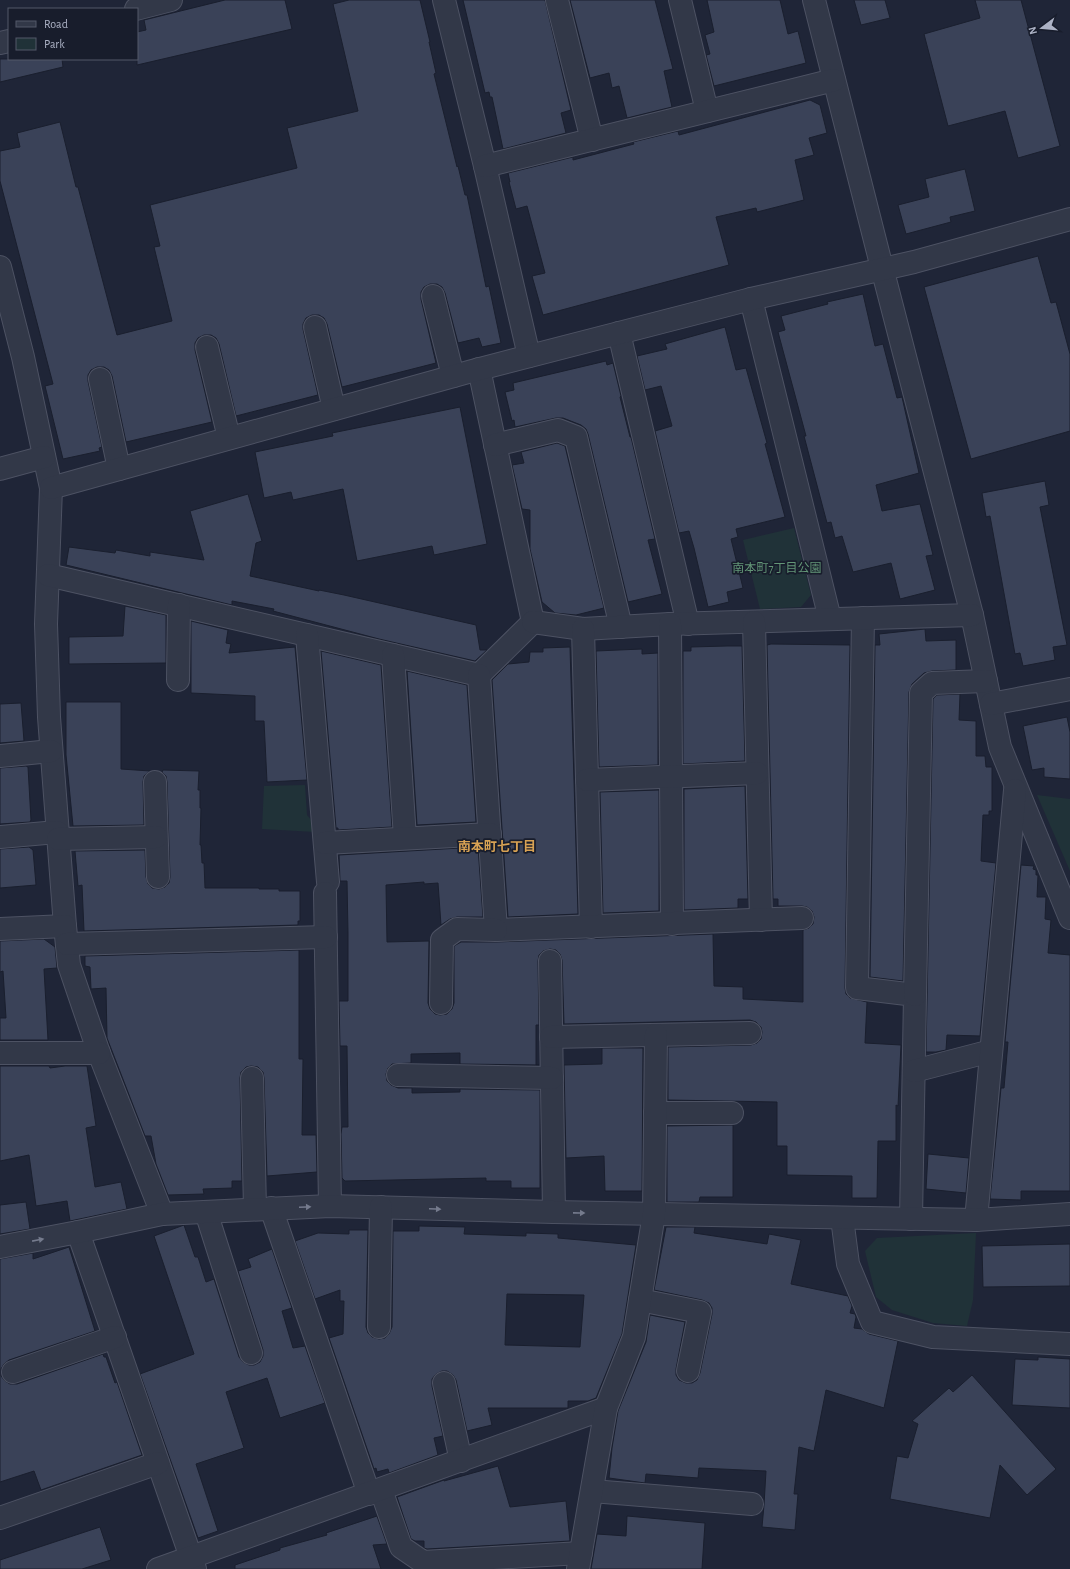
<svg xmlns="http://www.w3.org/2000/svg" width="1070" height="1569" viewBox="0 0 1070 1569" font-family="'Alegreya Sans','Noto Sans JP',sans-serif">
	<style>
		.green { fill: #203238 }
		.building { fill: #3a4258; stroke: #1a1f2e; fill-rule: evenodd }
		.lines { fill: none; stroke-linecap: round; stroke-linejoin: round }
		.minor-casing { stroke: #4d5263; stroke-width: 24 }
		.minor { stroke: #323848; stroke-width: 22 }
		.oneway { fill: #757b8d }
		.labels { text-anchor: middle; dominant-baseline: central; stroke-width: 3.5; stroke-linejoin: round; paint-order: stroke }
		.park-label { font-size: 12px; fill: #639677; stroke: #181d2c }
		.neighbourhood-label { font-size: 13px; font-weight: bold; fill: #d8a254; stroke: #181d2c }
	</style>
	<rect width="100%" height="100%" fill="#1f2537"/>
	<g class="green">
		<polygon points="794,528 811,595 801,607 760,609 743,540"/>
		<polygon points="305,785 307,815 316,826 315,832 262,829 264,786"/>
		<polygon points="1037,795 1070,799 1070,871"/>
		<polygon points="976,1233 973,1300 967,1326 933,1323 892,1310 876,1297 865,1251 877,1238"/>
	</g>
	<g class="building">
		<polygon points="225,0 285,0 292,29 137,65 137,32 146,30 144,20"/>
		<polygon points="349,0 420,0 430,42 429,42 436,73 434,74 457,167 458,166 465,195 467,195 486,287 489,286 501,343 482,347 479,338 458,343 445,293 442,287 437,284 430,284 424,287 421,292 421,299 436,363 342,387 327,324 324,318 319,315 312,315 306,318 303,324 303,329 318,395 236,416 219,344 216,338 211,335 204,335 198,338 195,343 195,350 212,422 126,442 112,376 109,370 104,367 97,367 91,370 88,375 88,381 102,447 99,448 100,451 63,459 45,386 53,384 0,181 0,151 20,147 17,133 60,122 76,187 78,187 117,335 172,321 154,247 160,246 150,205 297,168 287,128 358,111 333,4"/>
		<polygon points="463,0 545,0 571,110 561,113 566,133 503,149 492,97 490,97 489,92 485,93"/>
		<polygon points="570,0 655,0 673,69 664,71 672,107 627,118 619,86 612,88 609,73 590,78"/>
		<polygon points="707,0 780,0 788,34 798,31 806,63 714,86 706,55 710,54 705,35 714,32"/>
		<polygon points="854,0 885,0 890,18 861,25"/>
		<polygon points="975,0 1021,0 1060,146 1018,158 1005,111 948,126 924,34 980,18"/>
		<polygon points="0,59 62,59 63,67 0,82"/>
		<polygon points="810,100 820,105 827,133 809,138 814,155 795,160 804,200 757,212 756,208 716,217 729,265 543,315 532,276 545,273 527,206 516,209 509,182 510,182 508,173 573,157 573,160 634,144 633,142 678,131 679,135"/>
		<polygon points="965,169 975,211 950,217 951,222 906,234 898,205 929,197 925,179"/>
		<polygon points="1038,256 1051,303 1056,302 1070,354 1070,431 971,459 924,287"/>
		<polygon points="863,294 875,346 883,344 897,398 902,397 919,473 876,485 882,511 920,504 933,555 926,556 935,590 900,599 891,563 853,572 842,536 835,538 831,522 827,523 804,436 806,436 778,332 785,330 781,316 828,304 827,302"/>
		<polygon points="725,327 736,370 746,368 767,443 765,444 785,517 736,529 738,537 731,539 743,588 727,592 729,602 708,607 694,548 689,531 679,533 655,431 672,426 661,386 645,390 637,356 667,349 665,344"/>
		<polygon points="606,361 607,365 613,363 621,396 620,397 630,437 631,437 655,539 648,540 662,594 628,602 588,434 586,429 581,425 563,418 556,418 515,427 514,420 512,421 505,392 514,390 513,383"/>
		<polygon points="460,407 487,544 434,555 432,546 357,561 343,489 293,500 291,492 264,498 255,452 333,436 332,433"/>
		<polygon points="557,443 565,446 604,608 576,615 555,613 542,602 530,549 530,510 522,509 512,465 524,463 521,452"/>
		<polygon points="1045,481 1049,505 1040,507 1067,645 1053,647 1055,660 1023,666 1020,653 1015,654 990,516 986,517 982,493"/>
		<polygon points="248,494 262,541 256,543 250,576 319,591 319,590 344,595 476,625 480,650 487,650 475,661 379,639 273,611 274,609 232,601 232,605 66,565 69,547 115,553 116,550 150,556 150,552 204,560 190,511"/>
		<polygon points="125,606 166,615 166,663 69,664 69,637 123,636"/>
		<polygon points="191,621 228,630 226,643 231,644 229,653 295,647 307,780 267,782 264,721 255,721 255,696 191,693"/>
		<polygon points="925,629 926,641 956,640 956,670 932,671 924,673 912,684 909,692 903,981 870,977 875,645 880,645 879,634"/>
		<polygon points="771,644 850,645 845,988 846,994 850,998 867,1002 865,1043 901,1045 898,1106 896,1105 896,1141 878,1141 877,1198 852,1198 852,1176 787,1175 787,1146 777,1146 777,1102 668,1100 668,1047 751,1045 757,1043 761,1039 762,1032 761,1027 756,1022 750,1020 564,1024 562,960 560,954 556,950 550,949 543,951 539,955 538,961 539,1025 536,1025 536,1065 539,1065 460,1064 460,1053 411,1054 411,1063 392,1064 388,1068 386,1074 387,1081 391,1085 398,1088 412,1088 412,1093 460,1092 460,1089 540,1090 540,1188 511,1188 511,1181 486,1181 486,1178 345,1181 342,1178 341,1134 342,1127 348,1127 347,1046 340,1046 339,1001 348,1001 348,933 347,881 340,881 339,855 478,847 483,917 457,917 450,919 441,925 438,883 424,884 424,882 386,885 387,942 429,941 428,1003 430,1009 435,1014 440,1015 447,1014 452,1009 454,1003 454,946 461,942 496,942 713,934 714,986 743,987 743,999 803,1002 803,930 809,928 813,924 814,917 812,911 807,907 802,906 778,906 778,899 773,899 767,645"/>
		<polygon points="727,646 742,646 745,761 683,764 683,651 691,651 691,647"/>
		<polygon points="570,647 578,914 508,917 492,680 508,664 529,662 530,652 543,652 543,648"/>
		<polygon points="642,649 642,654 658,653 658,765 599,767 596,651"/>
		<polygon points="321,651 381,665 392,827 338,830 338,828 336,828"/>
		<polygon points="407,671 467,685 476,822 417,825"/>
		<polygon points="960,694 959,720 976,721 976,756 985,756 986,767 992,767 992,811 989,811 989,815 983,815 981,861 996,863 980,1036 947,1035 946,1050 936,1052 926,1052 933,699 937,695"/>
		<polygon points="66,702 121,702 121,769 150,771 144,776 143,782 144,825 73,826 66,755"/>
		<polygon points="21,703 24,741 0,743 0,704"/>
		<polygon points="1067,717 1070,732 1070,779 1044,777 1044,768 1032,770 1023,726"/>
		<polygon points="26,766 28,767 31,820 30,822 0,824 0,768"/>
		<polygon points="163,770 199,771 198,790 200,790 200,808 201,808 200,845 201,845 202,863 204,863 205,888 259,888 259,889 279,889 279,891 300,891 300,921 298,921 298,925 84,931 82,885 78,886 75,851 145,850 146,877 148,884 152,888 159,889 165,887 169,883 170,877 167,782 166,776 162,772"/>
		<polygon points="745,786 748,899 738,899 738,908 684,910 684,789"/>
		<polygon points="659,790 659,911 603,913 600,792"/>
		<polygon points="29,847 33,850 36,885 0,888 0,849"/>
		<polygon points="1021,865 1034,866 1033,869 1036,870 1036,875 1038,875 1037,897 1046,897 1045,919 1051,920 1048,953 1070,955 1070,1191 1021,1191 1021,1200 990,1199 1001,1088 1004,1088 1008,1042 1005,1042"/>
		<polygon points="44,939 55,947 57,968 44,969 48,1040 0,1040 0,1018 6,1018 3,971 0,972 0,941"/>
		<polygon points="299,950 299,1059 303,1059 302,1135 316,1135 317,1172 267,1176 264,1078 263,1072 258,1067 251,1066 246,1067 241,1072 240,1078 242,1181 232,1181 232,1188 203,1189 204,1194 168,1195 156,1164 151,1136 145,1136 107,1038 106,988 91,989 90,967 85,966 85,956"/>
		<polygon points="602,1048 643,1048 642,1191 605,1191 604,1156 566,1158 564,1065 602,1064"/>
		<polygon points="0,1066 49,1066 50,1068 65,1066 87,1066 96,1126 86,1128 95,1187 121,1182 127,1209 70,1221 67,1201 36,1206 29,1155 0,1161"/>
		<polygon points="733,1125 733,1197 700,1197 699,1202 667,1202 667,1126"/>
		<polygon points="928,1154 969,1158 966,1193 926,1189"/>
		<polygon points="26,1202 30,1229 0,1234 0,1205"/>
		<polygon points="184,1225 195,1257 198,1257 206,1282 214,1279 239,1357 243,1362 249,1365 254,1365 260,1362 263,1356 263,1350 238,1271 251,1267 248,1259 272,1249 292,1308 282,1311 293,1348 305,1346 325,1403 280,1418 267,1378 226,1392 244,1448 196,1464 218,1531 198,1538 140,1374 194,1354 154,1236"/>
		<path d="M419,1226L465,1227L464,1234L526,1236V1233L558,1234V1238L636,1245L622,1334L596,1398L588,1401H568V1408H488L492,1425L467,1431L456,1380L453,1375L447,1371H442L436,1374L432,1379V1386L443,1436L434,1438L438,1455L389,1473L388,1469L377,1472L376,1468L374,1469L329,1338L343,1334L344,1301H340V1290L315,1299L295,1241L318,1233L349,1234V1230H368L366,1327L368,1333L372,1337L379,1339L385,1338L389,1334L392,1327L393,1231H419ZM507,1294L584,1295L580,1347L505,1345Z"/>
		<polygon points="666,1227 695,1227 694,1233 767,1244 769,1234 801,1240 791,1284 848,1296 852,1306 850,1313 855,1314 856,1317 854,1328 862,1329 869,1334 898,1341 884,1408 826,1390 814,1451 799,1447 794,1494 798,1494 795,1530 762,1527 764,1505 766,1471 699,1468 698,1478 646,1474 645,1483 609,1478 612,1448 618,1411 646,1342 650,1315 685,1322 676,1369 676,1375 679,1380 686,1383 692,1383 697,1380 700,1373 712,1314 712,1308 709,1303 702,1300 654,1290"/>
		<polygon points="1070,1244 1070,1286 983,1287 982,1246"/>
		<polygon points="69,1247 95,1331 9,1360 4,1364 1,1369 1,1376 5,1381 10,1384 17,1384 103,1354 104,1357 106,1357 115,1383 117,1382 142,1455 41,1490 34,1471 0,1482 0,1259 33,1253 33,1259"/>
		<polygon points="1038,1357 1070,1359 1070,1408 1012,1405 1015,1359 1038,1360"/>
		<polygon points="972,1375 1056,1469 1027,1495 1000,1465 990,1518 890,1499 897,1456 908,1458 918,1424 912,1421 949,1388 953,1392"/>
		<polygon points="498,1466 510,1507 566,1501 570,1541 427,1549 424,1548 424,1541 415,1541 411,1539 397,1497 444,1480 444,1481"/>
		<polygon points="377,1516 387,1544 373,1545 381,1569 235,1569 235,1565 280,1550 280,1548 327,1535 326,1533"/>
		<polygon points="627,1516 705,1523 702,1569 591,1569 597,1534 626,1536"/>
		<polygon points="100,1527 111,1560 82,1569 0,1569 0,1560"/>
	</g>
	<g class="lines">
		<g class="minor-casing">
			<g id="minor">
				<polyline points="444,0 485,166 529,356"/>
				<polyline points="557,0 592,140"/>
				<polyline points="680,0 707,111"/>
				<polyline points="814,0 882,268 972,615 1000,747 1070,918"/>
				<polyline points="136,9 171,0"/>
				<polyline points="0,43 9,41"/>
				<polyline points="485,166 834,80"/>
				<polyline points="0,267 23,357 51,488 46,624 49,717 65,926 69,965 99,1053 162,1214"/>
				<polyline points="433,296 453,376"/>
				<polyline points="751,299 830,619"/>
				<polyline points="315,327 334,409"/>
				<polyline points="619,333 688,624"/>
				<polyline points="207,347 229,438"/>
				<polyline points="479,369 533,622"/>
				<polyline points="100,379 119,469"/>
				<polyline points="495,445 558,430 576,437 621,627"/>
				<polyline points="0,469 44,457"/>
				<polyline points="51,488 472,371 751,299 914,262 1070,219"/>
				<polyline points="48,575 479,675 533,622"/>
				<polyline points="863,618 857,988 915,995 911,1219"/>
				<polyline points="533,622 583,629 670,624 972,615"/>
				<polyline points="754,622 761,920"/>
				<polyline points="670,624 672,924"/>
				<polyline points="583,629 591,927"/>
				<polyline points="307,635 328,882"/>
				<polyline points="393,655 405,838"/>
				<polyline points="479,675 496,930 802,918"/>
				<polyline points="178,680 179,605"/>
				<polyline points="991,704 1070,689"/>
				<polyline points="0,756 51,751"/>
				<polyline points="587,780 757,773"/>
				<polyline points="155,782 158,877"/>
				<polyline points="0,837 57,832"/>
				<polyline points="58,839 156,837"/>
				<polyline points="325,843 490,834"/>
				<polyline points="325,893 330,1206"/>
				<polyline points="0,929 65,926"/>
				<polyline points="67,944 326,937"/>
				<polyline points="550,961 554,1212"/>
				<polyline points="915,995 921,693 932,683 986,681"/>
				<polyline points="441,1003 442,940 457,929 496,930"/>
				<polyline points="551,1037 750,1033"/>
				<polyline points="0,1053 99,1053"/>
				<polyline points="914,1071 991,1051"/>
				<polyline points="398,1075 552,1078"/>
				<polyline points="252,1078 255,1209"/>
				<polyline points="655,1113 732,1113"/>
				<polyline points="271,1208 369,1494"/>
				<polyline points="206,1212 251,1353"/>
				<polyline points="842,1218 848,1264 872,1322 933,1337 1070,1344"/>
				<polyline points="976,1220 1015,790"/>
				<polyline points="78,1232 195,1569"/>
				<polyline points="0,1247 78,1232 162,1214 330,1206 554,1212 976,1220 1070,1214"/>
				<polyline points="640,1300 700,1312 688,1371"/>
				<polyline points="379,1327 381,1207"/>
				<polyline points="13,1372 115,1337"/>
				<polyline points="444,1383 461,1461"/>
				<polyline points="381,1490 401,1547 423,1562 581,1553"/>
				<polyline points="592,1491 752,1504"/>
				<polyline points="0,1518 158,1463"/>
				<polyline points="158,1569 606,1408"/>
				<polyline points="578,1569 606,1408 634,1337 654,1214 656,1035"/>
			</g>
		</g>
		<use href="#minor" class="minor"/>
	</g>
	<defs><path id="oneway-solid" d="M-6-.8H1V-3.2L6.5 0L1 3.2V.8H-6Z"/></defs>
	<g class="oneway">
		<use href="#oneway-solid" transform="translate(305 1207) rotate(-2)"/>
		<use href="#oneway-solid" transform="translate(435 1209) rotate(2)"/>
		<use href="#oneway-solid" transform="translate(579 1213) rotate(1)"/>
		<use href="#oneway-solid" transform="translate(38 1240) rotate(-11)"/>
	</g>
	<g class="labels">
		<g class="park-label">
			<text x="777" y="568">南本町7丁目公園</text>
		</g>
		<g class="neighbourhood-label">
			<text x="497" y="847">南本町七丁目</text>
		</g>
	</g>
	<rect x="8" y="8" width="130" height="52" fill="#181d2c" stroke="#535969"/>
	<rect x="16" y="21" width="20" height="6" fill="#323848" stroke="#535969"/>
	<text x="44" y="28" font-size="12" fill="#acb2c5">Road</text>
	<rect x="16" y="38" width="20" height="12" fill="#203238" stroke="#535969"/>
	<text x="44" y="48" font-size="12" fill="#acb2c5">Park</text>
	<g transform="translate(1042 28) rotate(254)" stroke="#181d2c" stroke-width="3" paint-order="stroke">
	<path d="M0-3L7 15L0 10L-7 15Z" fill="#acb2c5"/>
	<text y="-6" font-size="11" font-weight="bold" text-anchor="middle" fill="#acb2c5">N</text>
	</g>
</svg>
